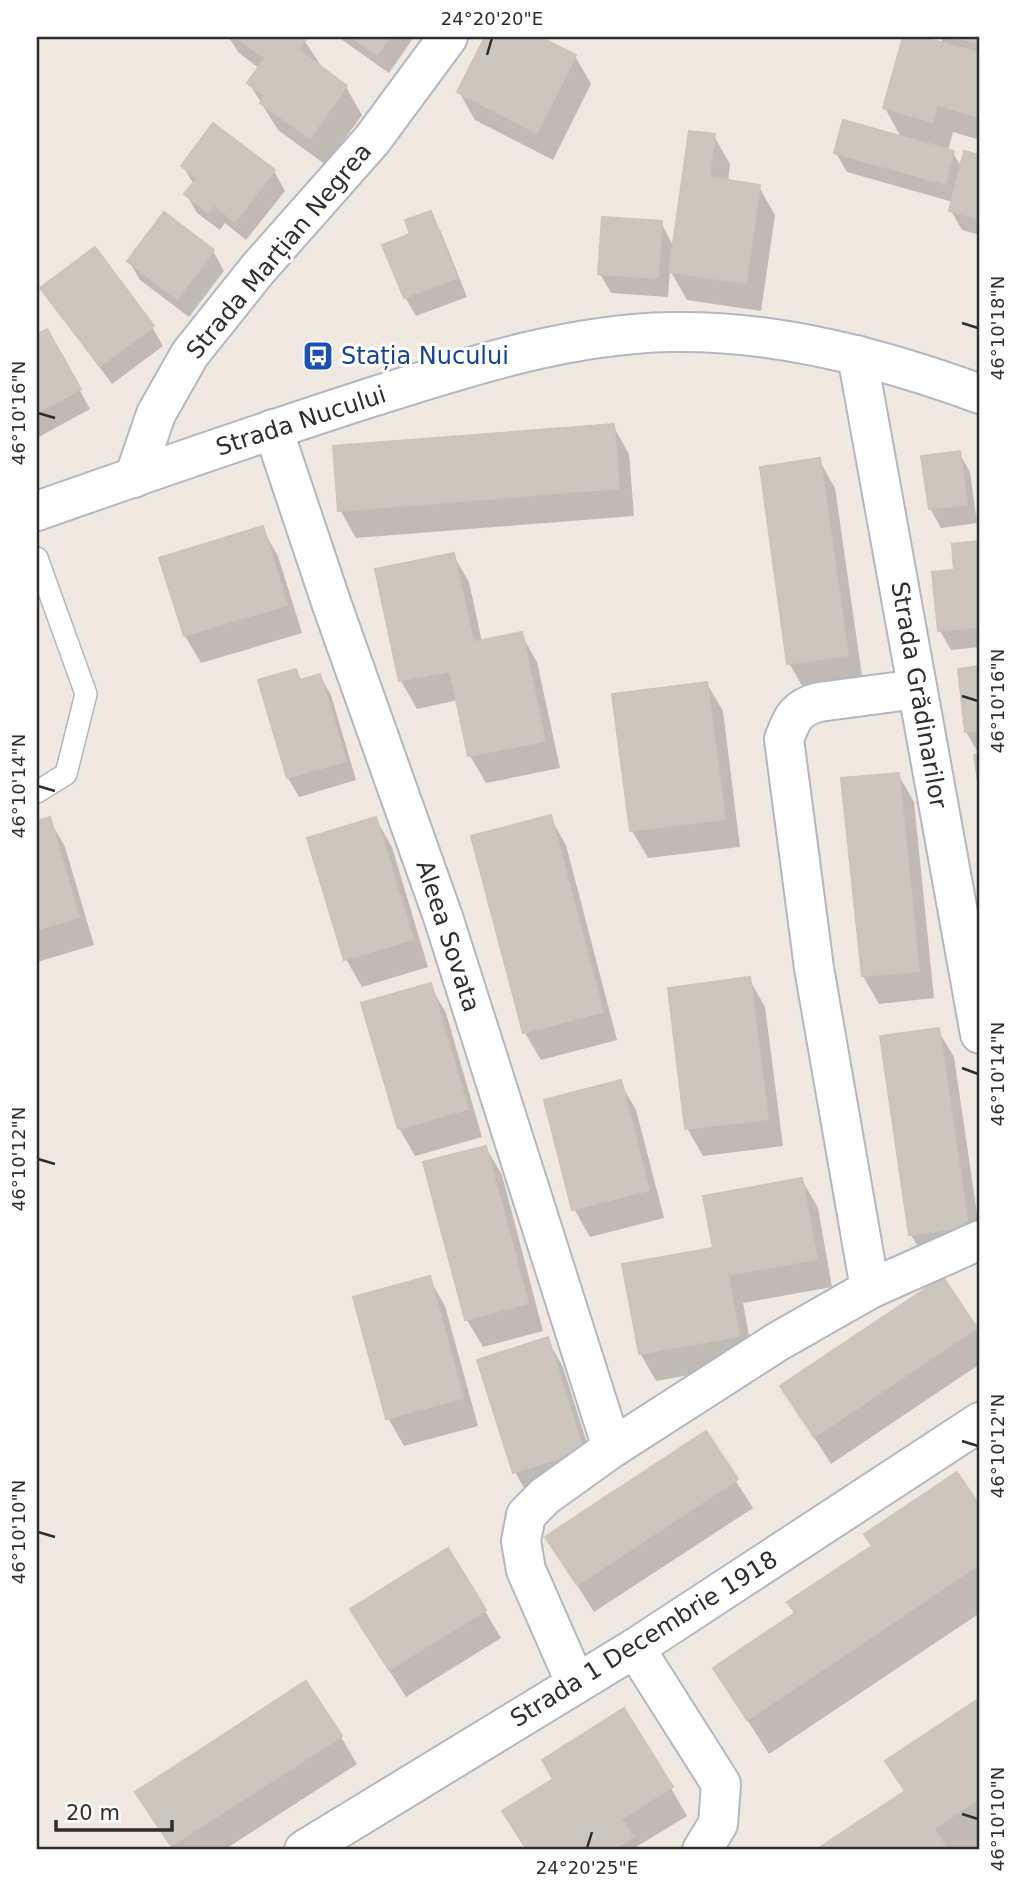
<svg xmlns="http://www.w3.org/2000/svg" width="1017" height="1887" viewBox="0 0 1017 1887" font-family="'DejaVu Sans',sans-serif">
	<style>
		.shadow { fill: #0003 }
		.building { fill: #cbc7bf; stroke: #cbc5ba; stroke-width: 2 }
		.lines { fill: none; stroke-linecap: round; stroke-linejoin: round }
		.lane-casing { stroke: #b4b7c1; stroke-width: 24 }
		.street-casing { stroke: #b4b7c1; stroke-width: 42 }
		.secondary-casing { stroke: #b4b7c1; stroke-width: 42 }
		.lane { stroke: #fff; stroke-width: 21 }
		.street { stroke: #fff; stroke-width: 38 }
		.secondary { stroke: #fff; stroke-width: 38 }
		.ticks { fill: none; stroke: #2e2e2e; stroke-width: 2.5 }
		.labels { text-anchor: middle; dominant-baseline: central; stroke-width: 6; stroke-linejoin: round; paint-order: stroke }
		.street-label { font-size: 24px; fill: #2e2e2e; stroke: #fff }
		.transit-label { font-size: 24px; fill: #164399; stroke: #fff; text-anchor: start }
		.neatline { fill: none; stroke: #2e2e2e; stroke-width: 2.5 }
		.ticks-label { font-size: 18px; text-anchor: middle; fill: #2e2e2e }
	</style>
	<rect width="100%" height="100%" fill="#efe9e1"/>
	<g class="shadow">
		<polygon points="229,37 302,37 322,67 346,87 362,115 326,165 278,130 249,83 260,69 238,52"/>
		<polygon points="338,37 414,37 389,73"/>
		<polygon points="487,37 536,37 575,56 591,84 553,160 475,120 459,92"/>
		<polygon points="905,37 915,37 944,45 940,37 980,37 980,140 953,132 948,151 953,153 962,168 966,153 980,157 980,235 962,230 951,211 953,202 847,172 836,153 902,139 885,108"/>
		<polygon points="714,136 730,164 728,182 759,187 775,215 761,311 687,300 670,270 668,297 611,293 600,274 661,223 674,247"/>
		<polygon points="183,166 274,171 285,191 246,240 225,223 220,230 197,213 186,194 194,185"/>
		<polygon points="430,213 441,232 467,297 416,316 405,297 413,235"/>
		<polygon points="213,251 224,271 189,317 140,280 129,261"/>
		<polygon points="43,288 152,327 163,346 112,384 54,307"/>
		<polygon points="47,332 90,409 37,438 37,337"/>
		<polygon points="613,426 629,454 634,516 356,538 340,510"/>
		<polygon points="959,453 970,472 977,523 941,528 930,508"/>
		<polygon points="819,460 835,488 863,683 805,691 789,663"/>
		<polygon points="262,528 278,556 302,633 201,663 185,636"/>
		<polygon points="980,543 980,647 951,650 940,631 934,573 956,571 954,545"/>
		<polygon points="453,555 469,582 482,642 521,634 537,662 560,768 486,783 470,756 458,700 417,709 401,681 378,570"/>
		<polygon points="980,668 980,750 977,751 966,732 960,671"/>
		<polygon points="296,671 302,681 320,676 331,695 356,780 299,797 288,778 260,681"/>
		<polygon points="707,684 723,711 740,847 648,858 632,831"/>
		<polygon points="898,774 914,802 934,998 879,1004 863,976"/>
		<polygon points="550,817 566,845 617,1040 541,1060 525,1033 473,837"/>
		<polygon points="49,819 65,847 94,945 37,962 37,823"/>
		<polygon points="376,819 392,847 428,967 362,987 346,959"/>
		<polygon points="749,979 765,1007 783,1146 703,1156 687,1128"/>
		<polygon points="430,985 446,1013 482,1137 415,1156 399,1128"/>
		<polygon points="938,1030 954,1057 980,1234 927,1262 911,1235"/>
		<polygon points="620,1082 636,1110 664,1218 590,1237 574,1209"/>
		<polygon points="486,1148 502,1175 543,1331 483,1347 467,1320 425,1164"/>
		<polygon points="802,1180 818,1208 832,1287 743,1303 754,1363 656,1381 640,1353 715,1249"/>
		<polygon points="429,1278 445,1306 478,1426 404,1446 388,1418"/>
		<polygon points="976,1329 980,1337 980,1364 831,1464 782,1387"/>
		<polygon points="547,1339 563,1367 598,1478 531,1500 515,1472"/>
		<polygon points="705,1433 753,1508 594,1612 547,1538"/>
		<polygon points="957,1474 980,1509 980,1613 769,1754 715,1669 797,1614"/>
		<polygon points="485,1611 501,1638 406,1697 368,1637"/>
		<polygon points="980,1700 980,1850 819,1850 906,1793 887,1761"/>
		<polygon points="341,1737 357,1764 224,1850 173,1850 137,1792"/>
		<polygon points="671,1788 687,1816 636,1847 638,1850 527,1850 520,1839"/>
	</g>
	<g class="building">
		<polygon points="236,37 305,37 307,38 299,50 347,86 310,138 260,103 265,96 247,83 265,58"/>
		<polygon points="352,37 390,37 377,55"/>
		<polygon points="485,37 540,37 576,55 537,133 457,92"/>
		<polygon points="903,37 922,37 980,53 980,117 937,105 933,122 883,108"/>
		<polygon points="953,37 980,37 980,44"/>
		<polygon points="843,120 954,151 945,184 834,153"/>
		<polygon points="213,123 275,170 235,222 214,205 208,212 184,194 197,178 181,166"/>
		<polygon points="689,131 715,134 709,177 760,185 746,283 669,272"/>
		<polygon points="964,151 980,155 980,219 949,211"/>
		<polygon points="431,211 457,278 404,298 382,245 410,234 405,220"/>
		<polygon points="164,212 214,250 177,299 127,261"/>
		<polygon points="602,217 662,221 658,278 598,274"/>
		<polygon points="95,247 154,326 100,366 40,288"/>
		<polygon points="47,329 81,389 37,413 37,335"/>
		<polygon points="614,424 619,488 338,511 333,446"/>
		<polygon points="960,451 967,504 929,509 921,456"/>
		<polygon points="820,458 848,655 787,664 760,467"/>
		<polygon points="263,526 287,605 184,636 159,558"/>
		<polygon points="980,541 980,627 938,631 932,572 954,570 952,544"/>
		<polygon points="454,553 473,642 522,632 545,741 468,756 450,671 399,681 375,569"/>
		<polygon points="980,666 980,731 965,732 958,669"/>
		<polygon points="296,669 300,680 320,674 346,761 287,778 258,680"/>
		<polygon points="707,682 725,819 630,831 612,694"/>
		<polygon points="980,754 980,795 974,755"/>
		<polygon points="899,773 919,971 862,976 841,778"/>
		<polygon points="551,815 603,1012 523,1033 471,836"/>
		<polygon points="50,817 79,917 37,930 37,821"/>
		<polygon points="376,817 413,939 344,960 307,838"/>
		<polygon points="750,977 768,1119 685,1129 668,988"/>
		<polygon points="431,983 468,1109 398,1129 361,1003"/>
		<polygon points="939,1028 968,1226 909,1235 880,1036"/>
		<polygon points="621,1080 649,1190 572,1210 544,1100"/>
		<polygon points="486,1146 528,1303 465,1320 423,1162"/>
		<polygon points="802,1178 817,1259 728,1275 739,1336 639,1354 622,1264 713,1248 703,1196"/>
		<polygon points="430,1276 463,1398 386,1419 353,1297"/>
		<polygon points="943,1277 977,1328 814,1437 780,1386"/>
		<polygon points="548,1337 583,1450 513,1473 477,1360"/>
		<polygon points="706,1431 738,1479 577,1585 545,1537"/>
		<polygon points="957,1472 980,1506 980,1564 747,1720 713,1668 795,1613 787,1602 872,1546 864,1534"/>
		<polygon points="448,1548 486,1610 389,1670 350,1609"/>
		<polygon points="306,1681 342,1736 171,1846 135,1792"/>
		<polygon points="980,1698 980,1798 934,1829 948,1850 816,1850 905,1791 885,1761"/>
		<polygon points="624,1708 673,1787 621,1819 633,1837 612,1850 527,1850 502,1811 553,1779 542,1760"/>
	</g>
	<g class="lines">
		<g class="lane-casing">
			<polyline id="lane" points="37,558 86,694 66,774 37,792"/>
		</g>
		<g class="street-casing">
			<g id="street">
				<polyline points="857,355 980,1034"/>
				<polyline points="273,429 332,605 443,917 612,1448"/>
				<polyline points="134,478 156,414 190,354 257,270 372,140 448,37"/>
				<path d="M870,1289L814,968L784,739C792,718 796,708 819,702L917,689"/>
				<polyline points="635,1648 721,1784 718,1824 702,1850"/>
				<polyline points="576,1684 526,1570 521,1541 526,1515 545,1496 612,1448 777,1342 870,1289 980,1240"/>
			</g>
		</g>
		<g class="secondary-casing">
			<g id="secondary">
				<path d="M37,511C148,472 260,433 372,397C470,366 568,334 671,332C776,330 882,358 980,394"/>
				<polyline points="304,1850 635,1648 980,1422"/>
			</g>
		</g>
		<use href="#lane" class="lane"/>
		<use href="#street" class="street"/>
		<use href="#secondary" class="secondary"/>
	</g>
	<path class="ticks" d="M487,55L492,38M962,323L978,328M38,413L55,418M962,696L978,701M38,786L55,791M962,1068L978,1074M38,1159L55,1164M962,1441L978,1446M38,1532L55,1537M962,1814L978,1819M587,1848L592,1832"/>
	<defs>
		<g id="bus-square" transform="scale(1.575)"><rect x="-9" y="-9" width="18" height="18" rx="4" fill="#1a4fb4" stroke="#fff"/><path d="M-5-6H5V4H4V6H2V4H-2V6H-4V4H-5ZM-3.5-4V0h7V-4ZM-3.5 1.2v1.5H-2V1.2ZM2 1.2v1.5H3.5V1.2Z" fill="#fff"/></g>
	</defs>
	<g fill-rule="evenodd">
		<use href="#bus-square" x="318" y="356"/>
	</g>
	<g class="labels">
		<g class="street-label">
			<text transform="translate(279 251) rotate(-50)">Strada Marțian Negrea</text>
			<text transform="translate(301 421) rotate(-18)">Strada Nucului</text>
			<text transform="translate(919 695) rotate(80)">Strada Grădinarilor</text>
			<text transform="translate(448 936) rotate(72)">Aleea Sovata</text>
			<text transform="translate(644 1639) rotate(-32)">Strada 1 Decembrie 1918</text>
		</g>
		<g class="transit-label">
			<text x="341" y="356">Stația Nucului</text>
		</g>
	</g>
	<rect width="1017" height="1887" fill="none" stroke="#ffffff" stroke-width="77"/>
	<path d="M56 1820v10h116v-10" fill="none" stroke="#2e2e2e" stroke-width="3.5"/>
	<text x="66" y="1820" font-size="21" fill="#2e2e2e" stroke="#ffffff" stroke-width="5" paint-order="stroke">20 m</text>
	<rect x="38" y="38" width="940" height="1810" class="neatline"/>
	<g class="ticks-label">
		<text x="492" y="25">24°20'20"E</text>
		<text transform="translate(998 328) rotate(-90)" y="6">46°10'18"N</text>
		<text transform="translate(19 413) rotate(-90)" y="6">46°10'16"N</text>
		<text transform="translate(998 701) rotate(-90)" y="6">46°10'16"N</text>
		<text transform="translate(19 786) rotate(-90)" y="6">46°10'14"N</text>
		<text transform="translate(998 1074) rotate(-90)" y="6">46°10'14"N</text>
		<text transform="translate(19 1159) rotate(-90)" y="6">46°10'12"N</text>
		<text transform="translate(998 1446) rotate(-90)" y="6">46°10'12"N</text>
		<text transform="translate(19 1532) rotate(-90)" y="6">46°10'10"N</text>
		<text transform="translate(998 1819) rotate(-90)" y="6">46°10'10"N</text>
		<text x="587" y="1874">24°20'25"E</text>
	</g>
</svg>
